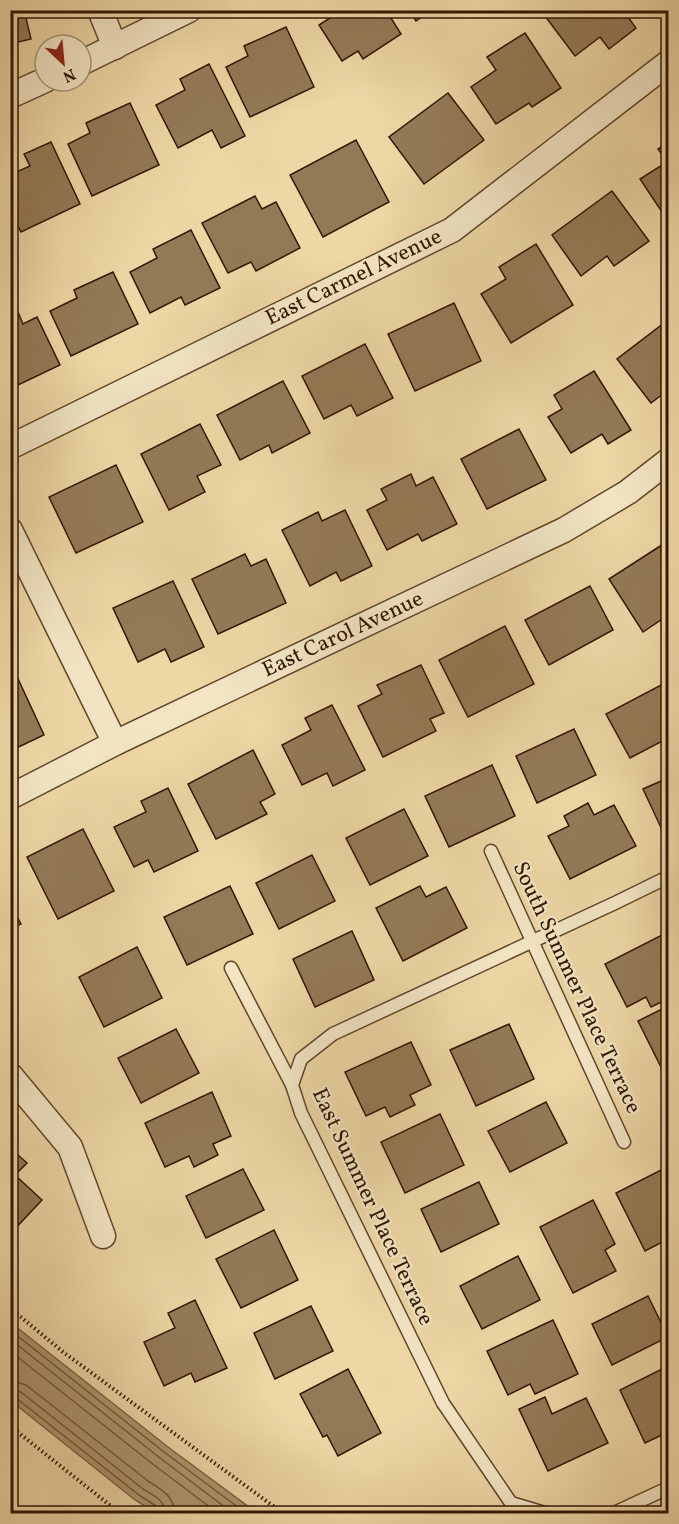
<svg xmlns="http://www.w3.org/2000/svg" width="679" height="1524" viewBox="0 0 679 1524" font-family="Vollkorn,serif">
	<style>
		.water { fill: #ad956d; stroke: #7b6242; stroke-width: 1.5 }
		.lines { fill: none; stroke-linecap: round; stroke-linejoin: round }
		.shore { stroke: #6f5637; stroke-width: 1.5 }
		.building { fill: #937a56; stroke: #311601; stroke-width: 1.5 }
		.lane-casing { stroke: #60462a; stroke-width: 15 }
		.street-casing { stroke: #60462a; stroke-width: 27 }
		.path { stroke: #311601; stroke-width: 4; stroke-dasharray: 1.5 3; stroke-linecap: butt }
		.lane { stroke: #f3e5c4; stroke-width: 12 }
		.street { stroke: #f3e5c4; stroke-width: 24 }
		.labels { text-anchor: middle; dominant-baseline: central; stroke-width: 4.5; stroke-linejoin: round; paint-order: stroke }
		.street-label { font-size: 22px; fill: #311601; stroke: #f3e5c4 }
	</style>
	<rect width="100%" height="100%" fill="#edd7a5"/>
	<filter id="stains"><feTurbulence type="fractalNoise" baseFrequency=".00333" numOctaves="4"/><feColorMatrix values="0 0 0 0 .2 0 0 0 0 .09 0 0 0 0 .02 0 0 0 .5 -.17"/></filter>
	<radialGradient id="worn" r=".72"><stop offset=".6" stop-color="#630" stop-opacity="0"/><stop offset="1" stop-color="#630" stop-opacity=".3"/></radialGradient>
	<polygon class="water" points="10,1322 168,1447 257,1513 156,1513 135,1500 11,1401"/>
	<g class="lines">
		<g class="shore">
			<polyline points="10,1330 164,1452 247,1514"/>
			<polyline points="10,1339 160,1458 234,1514"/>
			<polyline points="10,1351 154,1465 219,1514"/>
			<path d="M10,1380L26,1385L148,1481C162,1490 174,1496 175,1514"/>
			<path d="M10,1389L21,1392L143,1489C153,1495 165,1500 166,1514"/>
			<polyline points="10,1397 16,1398 139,1495 156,1506 159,1514"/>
		</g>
	</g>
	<g class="building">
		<polygon points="10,10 24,10 31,39 10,44"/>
		<polygon points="342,10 386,10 401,34 363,59 358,51 342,61 319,25"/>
		<polygon points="409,10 432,10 416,21"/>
		<polygon points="544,10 623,10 636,28 609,49 600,37 575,56 542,12"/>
		<polygon points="286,27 314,87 250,117 226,67 248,56 244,46"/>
		<polygon points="525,33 561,88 532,107 529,103 496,124 471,87 496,70 487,57"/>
		<polygon points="209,64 245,136 221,148 212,130 178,148 156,105 185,90 180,79"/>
		<polygon points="448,93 484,140 424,184 389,137"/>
		<polygon points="130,103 159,165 92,196 68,144 90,133 86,123"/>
		<polygon points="356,140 389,202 323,237 290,175"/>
		<polygon points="51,142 80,204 21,232 10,210 10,175 30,166 24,154"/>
		<polygon points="668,143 668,221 640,179 667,162 658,149"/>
		<polygon points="612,191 649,241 614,266 607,256 581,276 552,235"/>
		<polygon points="255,196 262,209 276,202 300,248 256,271 251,262 228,273 202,223"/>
		<polygon points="191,230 220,288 185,305 181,297 150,313 130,272 157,258 153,249"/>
		<polygon points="536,244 573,305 511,343 481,294 506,279 499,267"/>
		<polygon points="113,272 138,324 71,356 50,311 77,298 74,290"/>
		<polygon points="454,303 481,361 415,391 388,334"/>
		<polygon points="18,312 23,324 37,317 60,365 16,386 13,379 10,380 10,315"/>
		<polygon points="668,320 668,390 651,403 617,359"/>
		<polygon points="365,344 393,398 357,416 351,405 324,419 302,376"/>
		<polygon points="594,371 631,430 608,444 602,434 571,453 548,417 562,409 554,395"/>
		<polygon points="283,381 310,433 272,453 269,445 240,460 217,415"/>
		<polygon points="200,424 221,465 197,476 205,492 169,510 141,454"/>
		<polygon points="519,429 546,480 487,509 461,459"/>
		<polygon points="116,465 143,522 76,553 49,497"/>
		<polygon points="411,474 416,486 433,477 457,524 422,541 418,534 387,550 367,510 387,500 381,489"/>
		<polygon points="345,510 372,566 341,581 336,572 310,586 282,530 318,512 322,521"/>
		<polygon points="668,541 668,615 643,632 609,579"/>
		<polygon points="245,554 251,566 266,559 286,603 218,634 192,579"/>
		<polygon points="173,581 204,647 171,662 165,649 138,662 113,608"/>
		<polygon points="590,586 613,630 549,665 525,620"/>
		<polygon points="505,626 534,684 468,717 439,660"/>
		<polygon points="421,665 444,713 430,719 436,731 383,757 358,706 382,694 377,685"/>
		<polygon points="13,668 44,735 10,751 10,669"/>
		<polygon points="663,684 668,694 668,738 630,758 606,714"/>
		<polygon points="332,705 365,770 333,786 327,773 302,785 282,745 311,730 305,718"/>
		<polygon points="574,729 596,775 537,803 516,756"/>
		<polygon points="253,750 275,794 260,802 267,814 216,839 188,784"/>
		<polygon points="492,765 515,816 449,847 425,796"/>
		<polygon points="668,778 668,832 664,834 643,789"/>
		<polygon points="168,788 198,851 154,872 148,860 134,867 114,827 146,812 141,801"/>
		<polygon points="588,803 594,815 614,805 636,846 570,879 548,836 569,826 564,816"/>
		<polygon points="404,809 428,856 370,885 346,838"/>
		<polygon points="83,829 114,891 58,919 27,857"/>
		<polygon points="312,855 335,901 279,929 256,883"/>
		<polygon points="230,886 253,934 187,965 164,917"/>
		<polygon points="420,886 426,897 446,887 467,928 403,961 376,908"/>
		<polygon points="10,904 21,924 10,929"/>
		<polygon points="352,931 374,980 315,1007 293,959"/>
		<polygon points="668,932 668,999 651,1007 646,997 627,1007 605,964"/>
		<polygon points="137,947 162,998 104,1027 79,977"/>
		<polygon points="664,1008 668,1017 668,1078 667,1079 638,1021"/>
		<polygon points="509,1024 534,1079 476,1106 450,1050"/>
		<polygon points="176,1029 199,1073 141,1103 118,1058"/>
		<polygon points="411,1042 431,1085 410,1095 415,1105 390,1117 385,1107 366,1116 345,1072"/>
		<polygon points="212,1092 231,1136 213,1144 218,1155 194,1167 189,1156 165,1167 145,1123"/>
		<polygon points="546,1102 567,1143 510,1172 488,1131"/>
		<polygon points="440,1114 464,1165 405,1193 381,1142"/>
		<polygon points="10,1148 27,1163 15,1175 42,1200 10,1234"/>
		<polygon points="243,1169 264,1210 206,1238 186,1196"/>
		<polygon points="661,1170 668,1184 668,1239 645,1251 616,1193"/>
		<polygon points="479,1182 499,1224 441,1252 421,1209"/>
		<polygon points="593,1200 615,1244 605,1250 616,1271 573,1293 540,1227"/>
		<polygon points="274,1230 298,1280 241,1308 216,1259"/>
		<polygon points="518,1256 540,1300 482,1329 460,1286"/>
		<polygon points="648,1296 668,1337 612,1365 592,1324"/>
		<polygon points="195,1300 227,1368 195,1382 191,1373 164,1386 144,1342 175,1328 168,1313"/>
		<polygon points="311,1306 333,1351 275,1379 254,1333"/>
		<polygon points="553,1320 578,1374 535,1394 530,1384 508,1395 487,1351"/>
		<polygon points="668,1366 668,1432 645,1443 620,1390"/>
		<polygon points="348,1369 381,1433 338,1456 327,1435 323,1437 300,1394"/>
		<polygon points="545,1397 552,1414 586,1398 608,1443 548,1471 519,1409"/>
	</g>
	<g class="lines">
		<g class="lane-casing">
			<g id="lane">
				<polyline points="491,851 624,1142"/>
				<polyline points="231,968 292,1085"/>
				<polyline points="548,1514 511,1503 443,1403 301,1113 292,1085 301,1059 333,1034 615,903 668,877"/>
				<polyline points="612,1514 668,1488"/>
			</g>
		</g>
		<g class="street-casing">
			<g id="street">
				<polyline points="100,10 115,47"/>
				<polyline points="81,63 189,10"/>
				<polyline points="10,96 45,80"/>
				<polyline points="10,447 452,230 668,63"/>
				<polyline points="10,530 115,743"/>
				<polyline points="10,797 115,743 564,530 628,492 668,461"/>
				<polyline points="10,1075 70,1147 103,1236"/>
			</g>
		</g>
		<g class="path">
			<polyline points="10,1308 63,1352 284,1514"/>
			<polyline points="10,1426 121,1514"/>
		</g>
		<use href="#lane" class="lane"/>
		<use href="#street" class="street"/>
	</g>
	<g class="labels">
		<g class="street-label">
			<text transform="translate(354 278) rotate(-26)">East Carmel Avenue</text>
			<text transform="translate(343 635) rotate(-25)">East Carol Avenue</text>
			<text transform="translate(576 988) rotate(65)">South Summer Place Terrace</text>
			<text transform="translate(372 1207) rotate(65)">East Summer Place Terrace</text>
		</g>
	</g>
	<rect width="679" height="1524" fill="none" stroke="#edd7a5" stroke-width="36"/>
	<rect x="12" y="12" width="655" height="1500" fill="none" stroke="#311601" stroke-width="3"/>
	<rect x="18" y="18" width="643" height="1488" fill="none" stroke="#311601" stroke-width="1.5"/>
	<g transform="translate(63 63) rotate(154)"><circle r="28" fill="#f3e5c4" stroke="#a59276" stroke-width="1.5"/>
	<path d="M0-4.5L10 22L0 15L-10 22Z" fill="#8f2418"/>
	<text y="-9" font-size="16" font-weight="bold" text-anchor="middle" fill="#311601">N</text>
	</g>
	<rect width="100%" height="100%" filter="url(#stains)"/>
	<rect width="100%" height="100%" fill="url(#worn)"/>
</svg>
